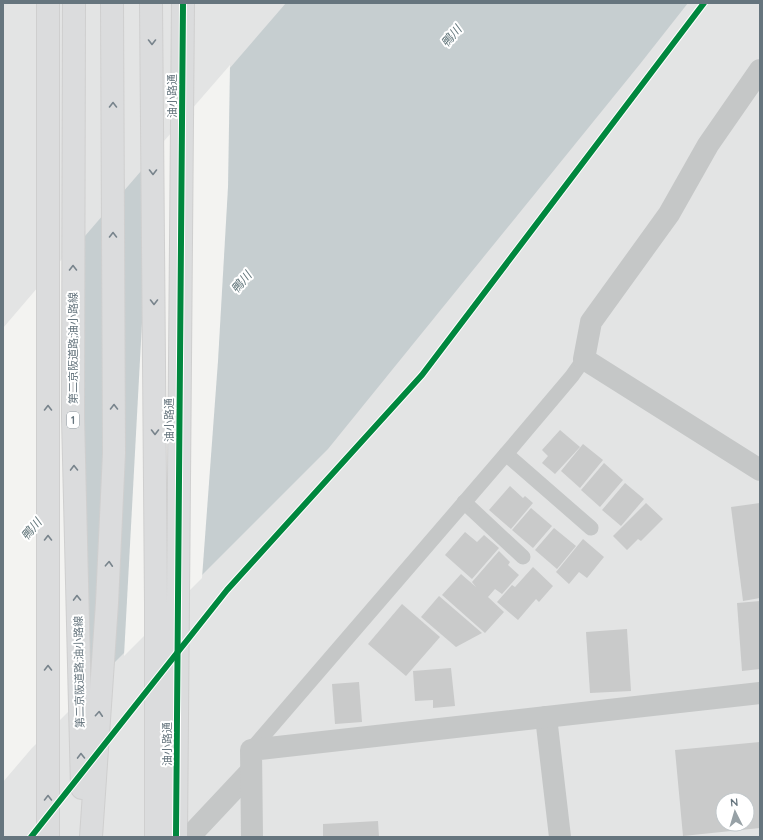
<svg xmlns="http://www.w3.org/2000/svg" width="763" height="840" viewBox="0 0 763 840" font-family="Quicksand,'Noto Sans JP',sans-serif">
	<style>
		.built { fill: #e3e4e4; fill-rule: evenodd }
		.water { fill: #c6ced0 }
		.pier { fill: #f3f3f1 }
		.building { fill: #c9caca; fill-rule: evenodd }
		.lines { fill: none; stroke-linecap: round; stroke-linejoin: round }
		.secondary-casing { stroke: #cfcfcf; stroke-width: 24 }
		.highway-casing { stroke: #cfcfcf; stroke-width: 24 }
		.lane { stroke: #c5c7c7; stroke-width: 15 }
		.street { stroke: #c5c7c7; stroke-width: 22 }
		.secondary { stroke: #dbdcdd; stroke-width: 22 }
		.highway { stroke: #dbdcdd; stroke-width: 22 }
		.cycleway-casing { stroke: #fff; stroke-width: 8 }
		.cycleway { stroke: #00873e; stroke-width: 6 }
		.oneway { stroke: #78848c }
		.labels { text-anchor: middle; dominant-baseline: central; stroke-width: 4; stroke-linejoin: round; paint-order: stroke }
		.shield { fill: #fff; stroke: #949ea5; stroke-width: 1 }
		.shield-label { font-size: 10px; font-weight: bold; fill: #66757e }
		.street-label { font-size: 11px; fill: #66757e; stroke: #fff }
		.water-label { font-size: 12px; font-style: italic; fill: #62767b; stroke: #fff }
	</style>
	<rect width="100%" height="100%" fill="#f3f3f1"/>
	<path class="built" d="M3,3H760V837H3ZM723,800H747V824H723Z"/>
	<polygon class="water" points="286,3 688,3 640,64 328,449 31,746 3,331"/>
	<g class="pier">
		<polygon points="230,65 228,187 218,361 202,578 124,656 151,156"/>
		<polygon points="68,252 76,704 32,748 3,782 3,328"/>
	</g>
	<g class="building">
		<polygon points="560,430 580,447 555,474 542,463 548,456 542,450"/>
		<polygon points="583,444 603,460 580,488 561,471"/>
		<polygon points="604,463 623,480 600,507 581,490"/>
		<polygon points="625,483 644,499 621,526 602,510"/>
		<polygon points="510,486 523,498 525,496 533,503 511,529 489,510"/>
		<polygon points="646,503 663,519 641,541 638,539 627,550 613,536"/>
		<polygon points="760,503 760,598 743,601 731,507"/>
		<polygon points="531,508 552,526 533,548 512,530"/>
		<polygon points="554,528 576,546 557,569 535,550"/>
		<polygon points="465,532 477,542 484,535 499,548 472,579 445,555"/>
		<polygon points="583,539 604,557 587,578 579,572 569,584 556,572"/>
		<polygon points="499,551 510,562 508,565 519,575 502,594 495,589 488,597 504,612 485,633 442,595 461,574 476,587 472,582"/>
		<polygon points="533,567 553,586 539,602 536,599 518,620 497,602 512,585 515,587"/>
		<polygon points="439,596 482,633 456,647 421,617"/>
		<polygon points="760,601 760,669 742,671 737,603"/>
		<polygon points="402,604 440,637 406,676 368,644"/>
		<polygon points="627,629 631,691 590,693 586,632"/>
		<polygon points="451,668 455,706 433,708 433,700 415,701 413,671"/>
		<polygon points="359,682 362,722 335,724 332,684"/>
		<path d="M760,742V828L683,836L675,750ZM723,800H747V824H723Z"/>
		<polygon points="378,821 379,837 323,837 323,824"/>
	</g>
	<g class="lines">
		<g class="secondary-casing">
			<g id="secondary">
				<polyline points="48,837 48,3"/>
				<polyline points="176,837 183,3"/>
			</g>
		</g>
		<g class="highway-casing">
			<g id="highway">
				<polyline points="74,3 73,418 82,788"/>
				<polyline points="151,3 156,604 156,837"/>
				<polyline points="91,837 107,603 114,453 112,3"/>
			</g>
		</g>
		<g class="lane">
			<polyline points="506,454 591,528"/>
			<polyline points="464,502 523,557"/>
			<polyline points="251,750 506,454 572,376 584,359"/>
		</g>
		<g class="street">
			<polyline points="760,70 708,145 669,214 591,322 584,359 760,470"/>
			<polyline points="546,717 560,837"/>
			<polyline points="189,837 251,771"/>
			<polyline points="252,837 251,750 760,693"/>
		</g>
		<use href="#secondary" class="secondary"/>
		<use href="#highway" class="highway"/>
		<g class="cycleway-casing">
			<g id="cycleway">
				<polyline points="31,837 227,590 422,375 704,3"/>
				<polyline points="176,837 183,3"/>
			</g>
		</g>
		<use href="#cycleway" class="cycleway"/>
	</g>
	<defs><path id="oneway-chevron" d="M-2-3.5L2.5 0L-2 3.5" fill="none" stroke-width="1.6" stroke-linecap="round" stroke-linejoin="round"/></defs>
	<g class="oneway">
		<use href="#oneway-chevron" transform="translate(152 42) rotate(90)"/>
		<use href="#oneway-chevron" transform="translate(113 105) rotate(-90)"/>
		<use href="#oneway-chevron" transform="translate(153 172) rotate(90)"/>
		<use href="#oneway-chevron" transform="translate(113 235) rotate(-90)"/>
		<use href="#oneway-chevron" transform="translate(73 268) rotate(-90)"/>
		<use href="#oneway-chevron" transform="translate(154 302) rotate(90)"/>
		<use href="#oneway-chevron" transform="translate(114 407) rotate(-90)"/>
		<use href="#oneway-chevron" transform="translate(48 408) rotate(-90)"/>
		<use href="#oneway-chevron" transform="translate(155 432) rotate(90)"/>
		<use href="#oneway-chevron" transform="translate(74 468) rotate(-91)"/>
		<use href="#oneway-chevron" transform="translate(48 538) rotate(-90)"/>
		<use href="#oneway-chevron" transform="translate(109 564) rotate(-87)"/>
		<use href="#oneway-chevron" transform="translate(77 598) rotate(-91)"/>
		<use href="#oneway-chevron" transform="translate(48 668) rotate(-90)"/>
		<use href="#oneway-chevron" transform="translate(99 714) rotate(-86)"/>
		<use href="#oneway-chevron" transform="translate(81 756) rotate(-91)"/>
		<use href="#oneway-chevron" transform="translate(48 798) rotate(-90)"/>
	</g>
	<g class="labels">
		<rect class="shield" x="67" y="412" width="12" height="16" rx="3"/>
		<g class="shield-label">
			<text x="73" y="420">1</text>
		</g>
		<g class="street-label">
			<text transform="translate(172 96) rotate(-90)">油小路通</text>
			<text transform="translate(73 348) rotate(-90)">第二京阪道路;油小路線</text>
			<text transform="translate(169 420) rotate(-90)">油小路通</text>
			<text transform="translate(79 672) rotate(-91)">第二京阪道路;油小路線</text>
			<text transform="translate(167 744) rotate(-90)">油小路通</text>
		</g>
		<g class="water-label">
			<text transform="translate(451 36) rotate(-50)">鴨川</text>
			<text transform="translate(241 282) rotate(-50)">鴨川</text>
			<text transform="translate(31 529) rotate(-50)">鴨川</text>
		</g>
	</g>
	<rect width="763" height="840" fill="none" stroke="#66757e" stroke-width="8"/>
	<g transform="translate(735 812) rotate(355)"><circle r="19" fill="#ffffff" stroke="#c2c8cb"/>
	<path d="M0-3L7 15L0 10L-7 15Z" fill="#97a1a6"/>
	<text y="-6" font-size="11" font-weight="bold" text-anchor="middle" fill="#66757e">N</text>
	</g>
</svg>
